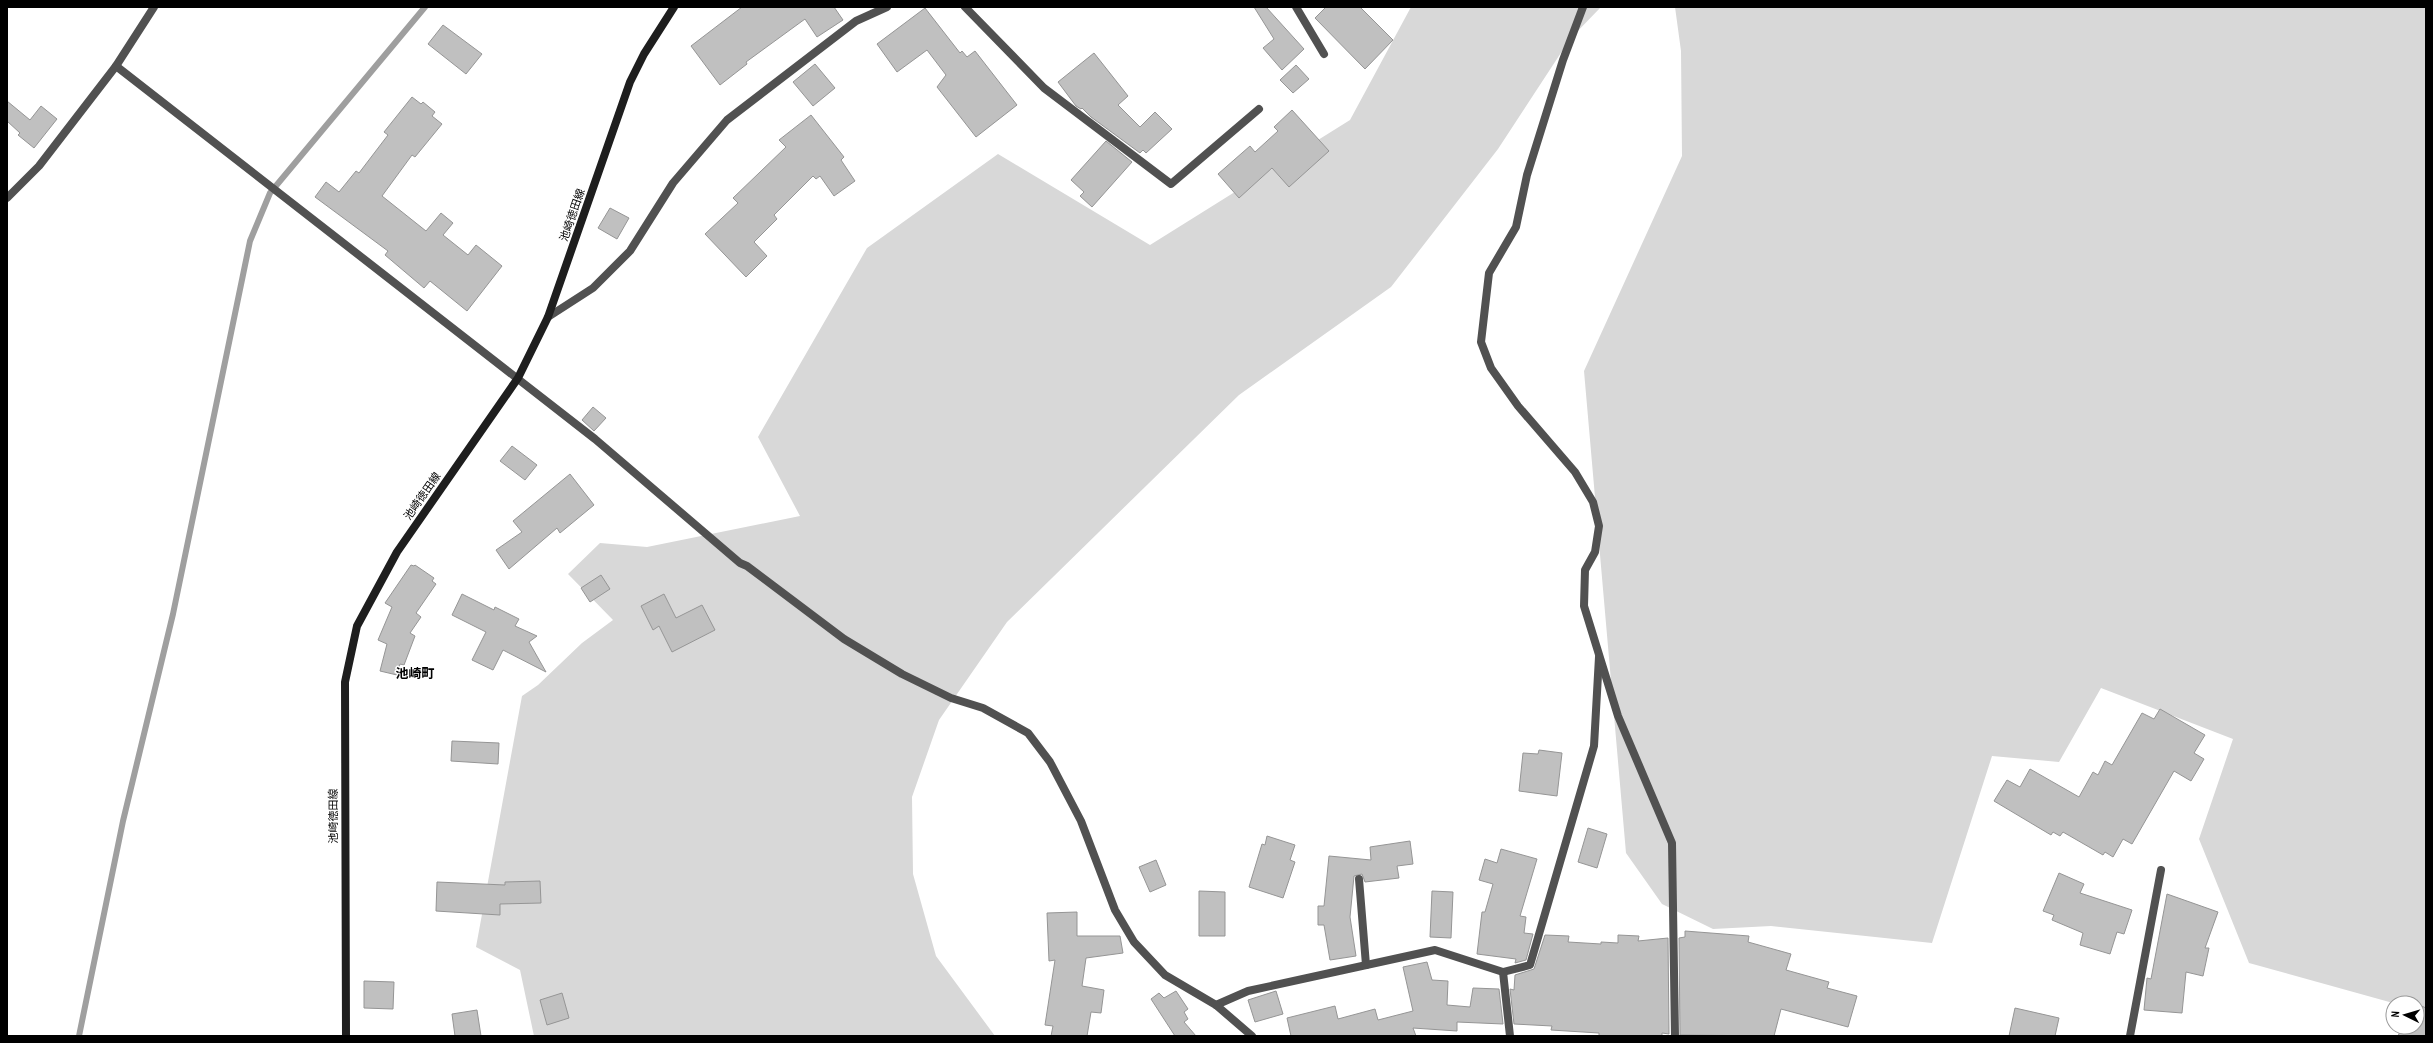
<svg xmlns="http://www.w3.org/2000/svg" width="2433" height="1043" viewBox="0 0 2433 1043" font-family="'PT Sans Narrow','Noto Sans JP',sans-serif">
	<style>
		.green { fill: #d8d8d8 }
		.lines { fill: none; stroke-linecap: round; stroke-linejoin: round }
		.stream { stroke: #9f9f9f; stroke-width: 6 }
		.building { fill: #c0c0c0; stroke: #959595 }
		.lane { stroke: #515151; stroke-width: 8 }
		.street { stroke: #515151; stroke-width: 8 }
		.secondary { stroke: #1e1e1e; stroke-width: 8 }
		.labels { text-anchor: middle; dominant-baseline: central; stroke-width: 3; stroke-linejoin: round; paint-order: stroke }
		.street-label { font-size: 11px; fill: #000; stroke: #fff }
		.quarter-label { font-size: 13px; font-weight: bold; fill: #000; stroke: #fff }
	</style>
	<rect width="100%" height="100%" fill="#fff"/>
	<g class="green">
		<polygon points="1411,7 1601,7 1570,39 1498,149 1391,287 1239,395 1007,622 939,720 912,797 913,874 936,956 995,1036 534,1036 520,970 476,947 522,696 538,685 582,643 613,620 568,574 600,543 647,547 800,516 758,437 867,248 998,154 1150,245 1350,120"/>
		<polygon points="1675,7 2426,7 2426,1012 2417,1010 2417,1003 2393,1003 2249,963 2199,839 2233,739 2101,688 2059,762 1992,756 1932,943 1771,926 1713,929 1662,904 1626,853 1584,371 1682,156 1681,51"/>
	</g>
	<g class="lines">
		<polyline class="stream" points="79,1036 123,821 173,614 250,241 270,193 425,7"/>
	</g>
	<g class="building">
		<polygon points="742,7 834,7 843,20 817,37 805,19 746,62 747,64 720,85 691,46"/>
		<polygon points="1254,7 1266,7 1304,49 1282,70 1263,48 1274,39"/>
		<polygon points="1326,7 1360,7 1393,40 1365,69 1315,18"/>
		<polygon points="925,8 960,53 962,51 967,57 975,51 1017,105 976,137 937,87 946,75 927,50 897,72 877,44"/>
		<polygon points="443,25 482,54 466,74 428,44"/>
		<polygon points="1094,53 1128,96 1118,105 1140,127 1155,112 1172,129 1146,153 1143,150 1140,153 1091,117 1082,108 1081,109 1076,106 1058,82"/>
		<polygon points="815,64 835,88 813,106 793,82"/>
		<polygon points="1296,65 1309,79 1293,93 1280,80"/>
		<polygon points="412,97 421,104 423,102 435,112 432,116 442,124 415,157 412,155 382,196 426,231 441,213 453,223 443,235 468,255 476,245 502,266 467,311 430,281 424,288 385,255 388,251 315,197 326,182 339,192 356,171 359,173 388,135 384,132"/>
		<polygon points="7,101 30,120 41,106 57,119 34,148 18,135 20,133 7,121"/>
		<polygon points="1292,110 1329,151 1289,187 1272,168 1239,198 1218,174 1250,146 1255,152 1278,131 1274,127"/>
		<polygon points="811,115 844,157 841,160 855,181 834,196 820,176 816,179 813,176 774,215 777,219 754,242 767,256 746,277 705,234 738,203 733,198 786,147 779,140"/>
		<polygon points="1106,141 1132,162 1092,207 1080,196 1084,192 1071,180"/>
		<polygon points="610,208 629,218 617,239 598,228"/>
		<polygon points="593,407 606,418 594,431 582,420"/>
		<polygon points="512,446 537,465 525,480 500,461"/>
		<polygon points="570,474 594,505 560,533 557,528 509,569 496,550 522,532 513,521"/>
		<polygon points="411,565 414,566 415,565 434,578 432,581 436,584 416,613 421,617 410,633 415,636 404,665 400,664 397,675 380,671 387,644 378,640 392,607 385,603"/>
		<polygon points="601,575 610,589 590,602 581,588"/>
		<polygon points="462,594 494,610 495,607 519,619 515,626 537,636 529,642 546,672 503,650 493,670 472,660 486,632 452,615"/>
		<polygon points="664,594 676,618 702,605 715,630 672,652 659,626 653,630 641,606"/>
		<polygon points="2160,709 2205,735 2194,753 2204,759 2191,781 2174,771 2132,844 2123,839 2113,857 2105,852 2103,855 2063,832 2060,836 2053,832 2051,835 1994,801 2007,780 2020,787 2030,769 2079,797 2093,772 2098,775 2105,761 2112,765 2142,713 2154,719"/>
		<polygon points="452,741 499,743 498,764 451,761"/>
		<polygon points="1539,750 1562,753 1557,796 1519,791 1523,753 1538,754"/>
		<polygon points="1588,828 1607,834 1597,868 1578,862"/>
		<polygon points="1267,836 1295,845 1290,860 1295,862 1283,898 1249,887 1262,844 1265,845"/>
		<polygon points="1410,841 1413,864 1397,866 1399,878 1365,882 1362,874 1354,876 1350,917 1356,956 1330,960 1324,925 1318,925 1318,906 1324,906 1329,856 1371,860 1370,847"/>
		<polygon points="1501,849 1537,859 1520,916 1526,917 1524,933 1533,934 1526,960 1515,963 1516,959 1477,954 1482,912 1485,912 1493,884 1479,880 1485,859 1497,863"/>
		<polygon points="1156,860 1166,885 1150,892 1139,867"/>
		<polygon points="2059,873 2084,884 2080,893 2132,910 2124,934 2117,932 2110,954 2080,945 2083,933 2052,920 2054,915 2043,911"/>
		<polygon points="540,881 541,903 500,904 500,915 436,911 437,882 505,885 505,882"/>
		<polygon points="1199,891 1225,892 1225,936 1199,936"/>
		<polygon points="1432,891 1453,892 1451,938 1430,937"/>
		<polygon points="2167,894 2218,912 2205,948 2209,948 2203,976 2186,972 2182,1013 2144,1010 2147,978 2151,979"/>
		<polygon points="1077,912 1077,936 1120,936 1123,953 1086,958 1082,986 1104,990 1101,1013 1091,1012 1087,1036 1051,1036 1053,1026 1045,1025 1055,960 1049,961 1047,913"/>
		<polygon points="1685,931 1749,936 1748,942 1791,954 1786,970 1829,982 1827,988 1857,996 1848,1027 1781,1009 1774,1036 1680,1035 1679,938 1685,937"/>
		<polygon points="1545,935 1569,936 1568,942 1601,944 1601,942 1618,943 1618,935 1639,936 1638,941 1668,938 1669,1034 1662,1033 1662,1036 1599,1036 1599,1033 1551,1030 1552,1026 1514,1024 1510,989 1514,990 1515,975 1534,969"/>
		<polygon points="1427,962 1432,980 1448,981 1447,1005 1470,1007 1473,988 1499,989 1503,1024 1457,1022 1457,1031 1413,1028 1416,1036 1291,1036 1287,1018 1335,1006 1338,1019 1375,1009 1378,1020 1413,1011 1403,967"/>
		<polygon points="364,981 394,982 393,1009 364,1008"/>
		<polygon points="1176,991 1188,1009 1184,1012 1188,1019 1184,1022 1196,1036 1175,1036 1151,999 1159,993 1164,998"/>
		<polygon points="1276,991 1283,1014 1255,1022 1248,1000"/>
		<polygon points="562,993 569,1018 547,1025 540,1000"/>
		<polygon points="2417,1004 2426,1008 2426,1036 2398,1036 2402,1027 2417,1027"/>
		<polygon points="2015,1008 2059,1018 2055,1036 2009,1036"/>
		<polygon points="477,1010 481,1036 455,1036 452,1014"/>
	</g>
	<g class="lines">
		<g class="lane">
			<polyline points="965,7 1044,88 1171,184 1259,109"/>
			<polyline points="1296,7 1324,54"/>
			<polyline points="1359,879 1366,965"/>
			<polyline points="1503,972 1530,965 1594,746 1599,657"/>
			<polyline points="1216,1005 1248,991 1435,950 1503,972 1510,1036"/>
			<polyline points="2130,1036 2161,870"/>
		</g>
		<g class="street">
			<polyline points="1583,7 1563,60 1527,175 1516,227 1489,273 1481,342 1491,368 1518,406 1575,472 1593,502 1599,526 1595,552 1585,570 1584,606 1618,716 1672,843 1675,1036"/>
			<polyline points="116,66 595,439 740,563 747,566 844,639 902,674 951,698 983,708 1028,733 1050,762 1081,821 1115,910 1134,942 1165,975 1216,1005 1252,1036"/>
			<polyline points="7,198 39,166 116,66 154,7"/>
			<polyline points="548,317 593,288 630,251 673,183 727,120 856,21 887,7"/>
		</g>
		<polyline class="secondary" points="346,1036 345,682 357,626 397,552 518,378 548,317 630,82 644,54 674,7"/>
	</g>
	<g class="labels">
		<g class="street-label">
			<text transform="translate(572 215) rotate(-71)">池崎徳田線</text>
			<text transform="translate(422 496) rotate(-55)">池崎徳田線</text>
			<text transform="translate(333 816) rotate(-90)">池崎徳田線</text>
		</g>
		<g class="quarter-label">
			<text x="415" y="673">池崎町</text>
		</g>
	</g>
	<rect width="2433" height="1043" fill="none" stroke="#000000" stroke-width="16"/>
	<g transform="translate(2405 1015) rotate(275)"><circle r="19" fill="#ffffff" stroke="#999999"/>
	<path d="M0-3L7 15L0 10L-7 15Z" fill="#000000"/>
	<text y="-6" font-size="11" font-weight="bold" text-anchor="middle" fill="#000000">N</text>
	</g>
</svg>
